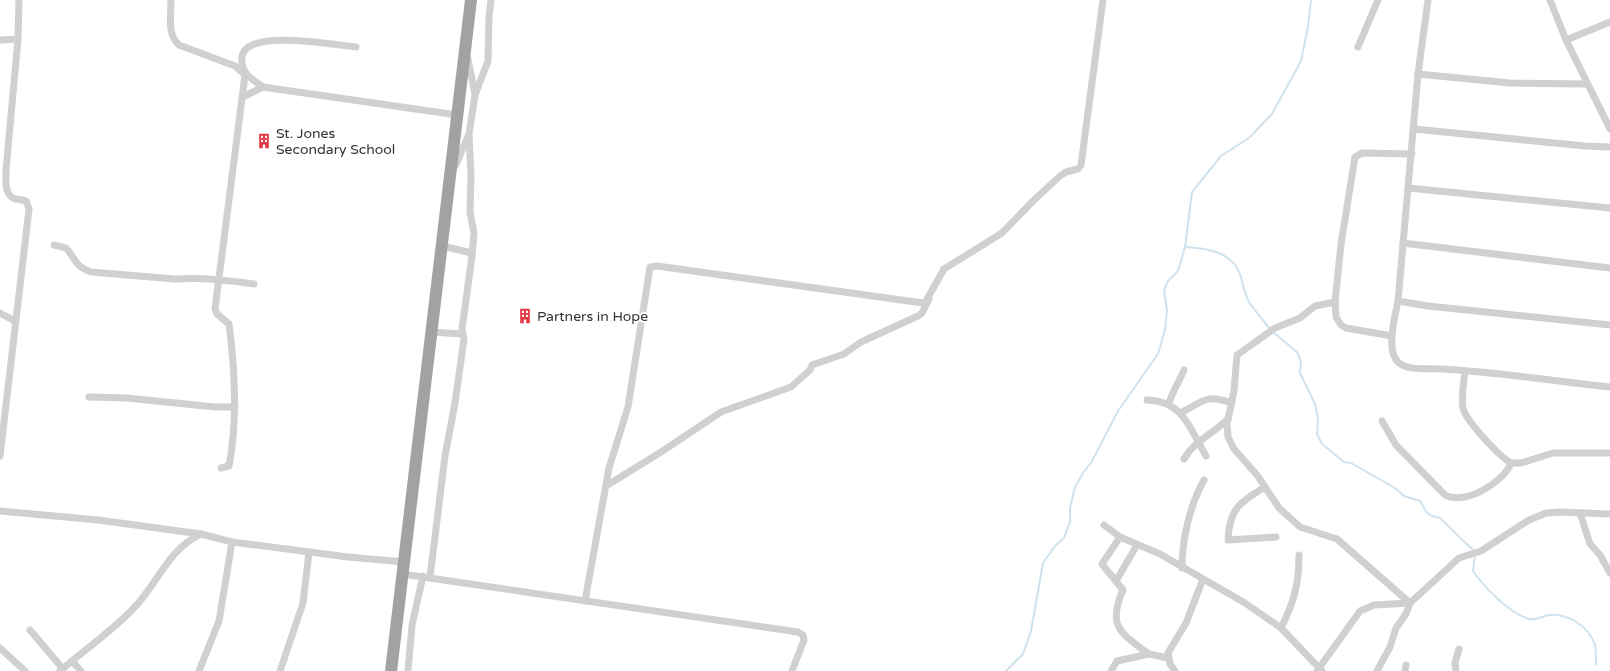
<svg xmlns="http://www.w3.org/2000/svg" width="1610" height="671" viewBox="0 0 1610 671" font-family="'Varela Round',sans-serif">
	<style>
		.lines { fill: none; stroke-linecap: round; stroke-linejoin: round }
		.stream { stroke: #cfe2ee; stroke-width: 2 }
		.minor { stroke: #d0d0d0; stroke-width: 7 }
		.trunk { stroke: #a2a2a2; stroke-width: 12 }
		.labels { text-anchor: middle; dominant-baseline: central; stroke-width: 4; stroke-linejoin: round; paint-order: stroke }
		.poi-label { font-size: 14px; fill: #333; stroke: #fff; text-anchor: start }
	</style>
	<rect width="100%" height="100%" fill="#fff"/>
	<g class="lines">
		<g class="stream">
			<path d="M1185,247C1205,248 1230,251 1239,272C1243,281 1244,293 1249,302C1255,311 1263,320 1270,329"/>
			<polyline points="1273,332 1297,352 1301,361 1300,373 1315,404 1318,418 1317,434 1322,444 1344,462 1351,463 1395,488 1404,496 1420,501 1427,513 1432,516 1440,518 1474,551"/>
			<path d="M1475,555L1473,571C1484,587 1509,613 1529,619C1536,621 1542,616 1549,615C1569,613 1589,627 1595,645C1596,651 1596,658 1596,664"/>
			<polyline points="1006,671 1023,654 1031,631 1043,563 1055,546 1064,538 1070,522 1070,508 1075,487 1083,473 1091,463 1118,411 1158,354 1165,330 1167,311 1164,290 1168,281 1178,271 1185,247 1192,192 1221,156 1249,138 1272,114 1301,61 1308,27 1311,0"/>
		</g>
		<g class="minor">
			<path d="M171,0C171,15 167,35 179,45L235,66L245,75L215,309L217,314L229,324C235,370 238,420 229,466L221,468"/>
			<path d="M1428,0L1418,74L1398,301C1395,316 1385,352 1399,363C1409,371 1428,368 1441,369C1497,372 1554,381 1610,387"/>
			<polyline points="1550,0 1566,40 1610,129"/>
			<polyline points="0,40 18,39"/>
			<polyline points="1566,40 1610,22"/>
			<polyline points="1358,47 1378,0"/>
			<polyline points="468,59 475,94"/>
			<polyline points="1418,74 1510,83 1586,84"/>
			<path d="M263,87C252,79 240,73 242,57C245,28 335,45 356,47"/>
			<polyline points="243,97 263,87 457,115"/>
			<polyline points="1414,129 1585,146 1610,147"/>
			<polyline points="456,165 468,136"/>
			<polyline points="1408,188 1610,208"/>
			<polyline points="1403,243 1610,268"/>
			<path d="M54,245L66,248C77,260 73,265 91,272L175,279C201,277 228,280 254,284"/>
			<polyline points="472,256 474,233 470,212 471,176 469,134 475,95 488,61 489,17 491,0"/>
			<polyline points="1398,301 1428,306 1610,325"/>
			<polyline points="1335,302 1315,306 1300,318 1275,328 1237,355 1234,391 1227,424 1228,437 1234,449 1257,475 1279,508 1300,527 1337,539 1410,603 1406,614 1396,628 1390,647 1377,671"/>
			<polyline points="0,313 15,321"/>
			<polyline points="431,332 462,334"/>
			<polyline points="1392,336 1346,328 1341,325 1336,317 1335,302 1341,244 1355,157 1362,153 1412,154"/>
			<path d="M1465,371C1464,382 1461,396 1463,408C1466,421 1499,456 1511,463H1521L1553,453H1610"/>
			<polyline points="89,397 127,398 215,407 235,407"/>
			<path d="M1147,400C1184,401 1190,429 1206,456"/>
			<path d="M1169,405C1169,397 1180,380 1184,370"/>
			<path d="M1180,413C1204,402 1204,393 1232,403"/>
			<path d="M1382,421L1396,445L1445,495C1465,506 1504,482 1511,463"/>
			<path d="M0,456L29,209L26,201C21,199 16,200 13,198C4,193 6,178 6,170L18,39L19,0"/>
			<path d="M1184,459C1194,441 1214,433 1228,419"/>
			<polyline points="606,486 661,452 721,412 791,387 810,370 812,365 844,354 861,342 918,316 922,313 929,299"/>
			<path d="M1265,487C1240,502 1229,509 1228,540L1276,537"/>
			<polyline points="0,511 98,520 201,534 232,542 348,557 404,562"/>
			<polyline points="1580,513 1590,544 1600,555 1610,573"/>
			<polyline points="1104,525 1120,537 1160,554 1245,603 1281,628 1322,671"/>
			<path d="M1120,537L1102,564L1123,590C1107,626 1120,633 1149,654"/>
			<path d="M1182,568C1182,539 1190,505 1204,480"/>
			<polyline points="402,574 798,632 803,635 804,640 792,671"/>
			<polyline points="430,577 445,456 455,403 464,339 462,329 472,256 468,252 442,246"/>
			<polyline points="1116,581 1137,545"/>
			<polyline points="585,601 609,468 628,407 650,267 657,266 923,303 926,301 944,269 1002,233 1033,201 1060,176 1066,172 1078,169 1081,165 1103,0"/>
			<path d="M1281,628C1294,602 1299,584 1299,555"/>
			<polyline points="30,630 63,669"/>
			<polyline points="0,648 25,671"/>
			<polyline points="72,661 81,671"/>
			<path d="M60,671C84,650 111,632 133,609C157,585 168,549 201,534"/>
			<polyline points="199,671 219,621 232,542"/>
			<polyline points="280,671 303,603 309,552"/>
			<polyline points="408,671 412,625 423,576"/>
			<polyline points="1111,671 1117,661 1149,654 1168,658"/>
			<polyline points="1175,671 1170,664 1168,653 1186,623 1203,579"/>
			<polyline points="1317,671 1360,611 1374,605 1410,603 1459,558 1481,551 1529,520 1546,513 1560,512 1610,514"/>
			<polyline points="1405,671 1406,665"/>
			<polyline points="1456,671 1455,663 1459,649"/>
		</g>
		<polyline class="trunk" points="391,671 471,0"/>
	</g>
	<defs>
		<g id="building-bare" transform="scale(1.2)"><path d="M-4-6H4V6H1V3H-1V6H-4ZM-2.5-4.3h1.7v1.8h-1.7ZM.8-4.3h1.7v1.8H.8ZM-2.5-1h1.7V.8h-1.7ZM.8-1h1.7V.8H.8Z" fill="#e63946" stroke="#fff" stroke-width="2.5" paint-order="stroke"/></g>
	</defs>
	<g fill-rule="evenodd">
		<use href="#building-bare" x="264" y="141"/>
		<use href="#building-bare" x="525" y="316"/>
	</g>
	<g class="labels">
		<g class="poi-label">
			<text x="276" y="133">St. Jones<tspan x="276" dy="16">Secondary School</tspan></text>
			<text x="537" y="316">Partners in Hope</text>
		</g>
	</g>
</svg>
